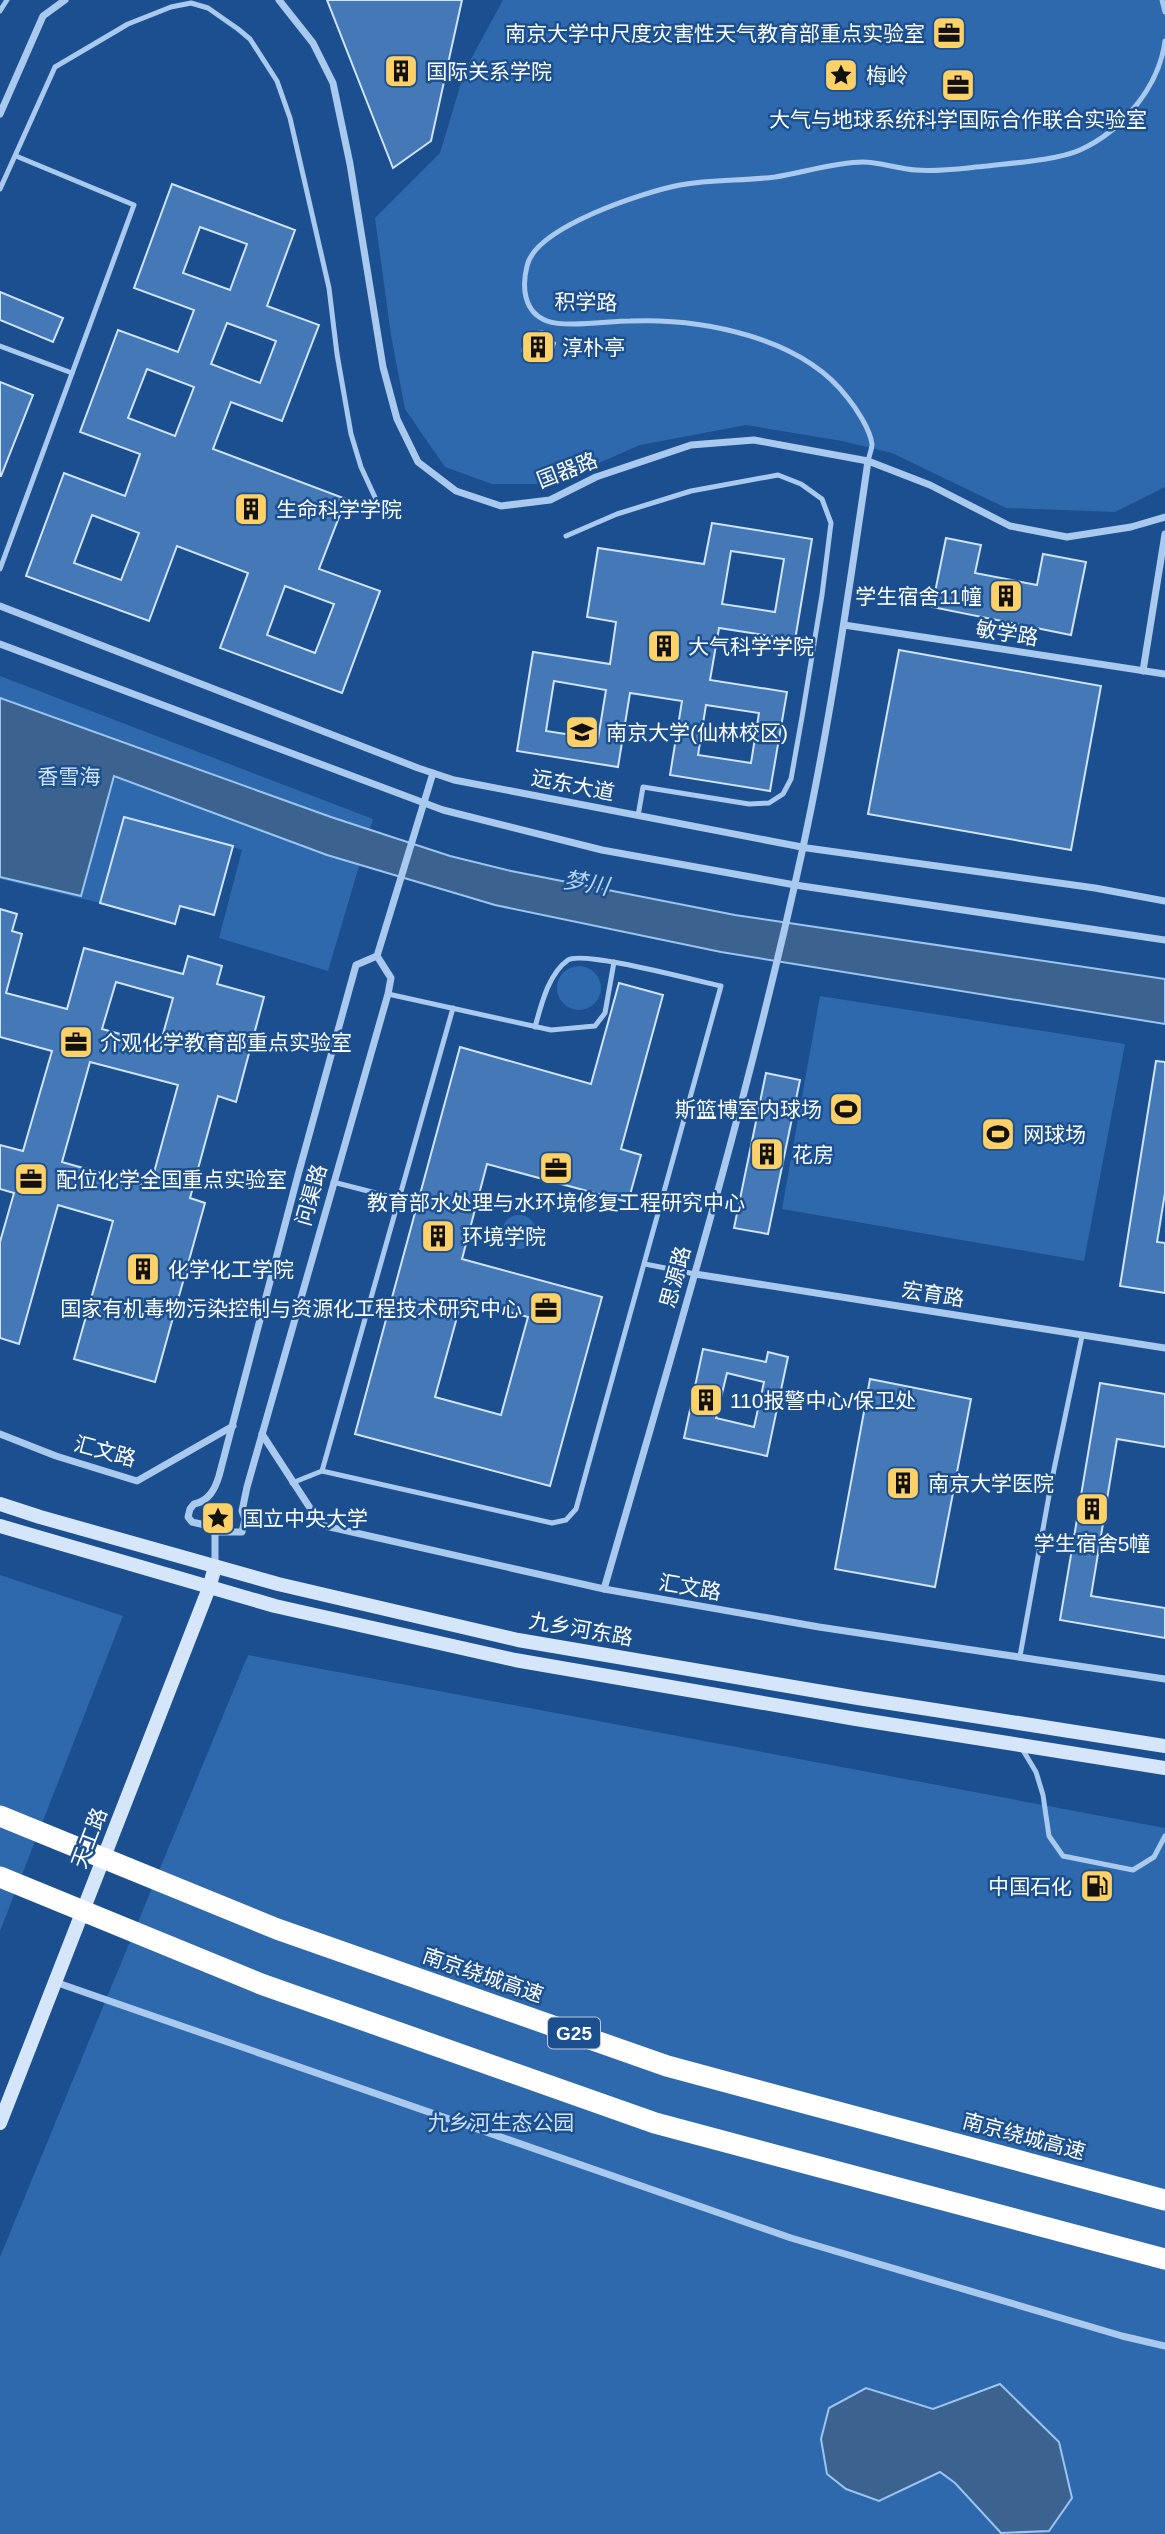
<svg xmlns="http://www.w3.org/2000/svg" width="1165" height="2534" viewBox="0 0 1165 2534" font-family="Helvetica,'Noto Sans SC',sans-serif">
	<style>
		.green { fill: #2e69ad }
		.water { fill: #3c6290; stroke: #9cc4f0; stroke-width: 2 }
		.building { fill: #4478b7; stroke: #cfe3fa; stroke-width: 2; fill-rule: evenodd }
		.lines { fill: none; stroke-linecap: round; stroke-linejoin: round }
		.lane { stroke: #a9c9ee; stroke-width: 5 }
		.street { stroke: #a9c9ee; stroke-width: 7 }
		.secondary { stroke: #d6e6fa; stroke-width: 14 }
		.highway-bridge { stroke: #fff; stroke-width: 21 }
		.labels { text-anchor: middle; dominant-baseline: central; stroke-width: 5; stroke-linejoin: round; paint-order: stroke }
		.shield { fill: #1b4f8f; stroke: #bbcadd; stroke-width: 2 }
		.shield-label { font-size: 19px; font-weight: bold; fill: #fff }
		.poi-label { font-size: 21px; fill: #fff; stroke: #1b4f8f; text-anchor: start }
		.street-label { font-size: 21px; fill: #fff; stroke: #1b4f8f }
		.park-label { font-size: 21px; fill: #cfe3fa; stroke: #1b4f8f }
		.water-label { font-size: 23px; font-style: italic; fill: #b5d3f5; stroke: #1b4f8f }
	</style>
	<rect width="100%" height="100%" fill="#1b4f8f"/>
	<g class="green">
		<polygon points="503,0 1165,0 1165,487 1115,512 1006,508 892,453 842,441 746,425 640,445 551,484 492,484 445,467 405,409 391,335 375,218 440,153 465,70"/>
		<polygon points="0,676 373,819 328,971 219,938 242,850 205,838 124,817 100,903 0,879"/>
		<circle cx="579" cy="988" r="22"/>
		<polygon points="820,996 1125,1044 1084,1261 782,1209"/>
		<circle cx="519" cy="1232" r="17"/>
		<polygon points="0,1575 123,1616 0,1931"/>
		<polygon points="248,1655 1165,1828 1165,2534 0,2534 0,2257"/>
	</g>
	<g class="water">
		<polygon points="0,698 331,817 450,856 511,871 735,915 1165,979 1165,1024 721,952 495,905 327,855 114,776 81,896 0,877"/>
		<polygon points="1000,2384 1059,2442 1072,2498 1049,2531 1001,2533 955,2483 940,2472 879,2501 846,2489 827,2474 821,2439 829,2408 866,2388 933,2409"/>
	</g>
	<g class="building">
		<polygon points="327,0 462,0 431,141 393,168"/>
		<path d="M172,184L295,230L267,306L319,325L282,421L231,402L213,449L346,499L319,569L380,591L342,693L220,648L248,573L177,546L149,621L26,576L64,473L125,496L140,454L80,432L118,330L178,352L194,310L134,288ZM200,227L247,244L230,290L183,273ZM227,323L276,341L260,383L211,364ZM147,369L194,387L175,436L128,418ZM92,515L139,533L121,580L74,563ZM285,586L334,604L315,653L267,635Z"/>
		<polygon points="0,292 63,318 53,342 0,320"/>
		<polygon points="542,331 555,343 549,360 532,362 522,351 527,334"/>
		<polygon points="0,382 33,395 1,476 0,476"/>
		<path d="M712,523L812,539L795,640L719,628L710,680L787,692L770,791L670,775L682,701L630,693L618,767L517,751L533,652L610,664L616,622L587,617L598,548L704,564ZM731,551L784,559L775,612L722,604ZM554,681L606,690L598,739L546,731ZM706,705L759,713L751,763L698,755Z"/>
		<polygon points="946,538 981,545 975,573 1037,585 1043,554 1086,562 1071,635 932,607"/>
		<polygon points="899,650 1101,686 1071,850 868,814"/>
		<polygon points="124,817 233,846 214,915 180,906 175,924 100,903"/>
		<path d="M0,909L17,914L12,931L22,934L6,993L67,1009L84,948L183,974L188,956L222,966L217,984L264,997L236,1102L218,1096L190,1198L205,1203L155,1382L74,1359L113,1221L58,1205L19,1344L0,1338V1242L14,1193L0,1189V1145L23,1151L52,1051L0,1037ZM116,982L173,998L160,1045L102,1029ZM90,1062L178,1085L150,1187L62,1162Z"/>
		<path d="M619,983L663,995L621,1149L641,1155L628,1202L487,1164L462,1259L602,1297L550,1486L355,1434L460,1047L591,1084ZM462,1299L528,1317L501,1415L435,1397Z"/>
		<polygon points="1156,1061 1165,1062 1165,1193 1157,1242 1165,1243 1165,1293 1120,1286"/>
		<polygon points="766,1073 800,1080 768,1234 734,1228"/>
		<path d="M703,1349L766,1362L768,1352L788,1357L767,1456L684,1438ZM727,1373L764,1382L754,1427L716,1418Z"/>
		<polygon points="870,1379 971,1399 935,1587 835,1569"/>
		<polygon points="1100,1383 1165,1394 1165,1447 1117,1439 1091,1596 1165,1608 1165,1638 1060,1620"/>
	</g>
	<g class="lines">
		<g class="lane">
			<polyline points="1162,0 1165,12"/>
			<polyline points="0,11 7,0"/>
			<polyline points="0,189 55,67 128,24 171,7 191,3 208,8 238,29 250,39 277,81 290,118 329,288 337,354 351,434 361,467 379,506 389,517"/>
			<polyline points="0,346 72,373"/>
			<path d="M868,461C869,456 872,449 872,444C870,429 856,408 847,397C801,337 702,318 630,321C609,321 566,328 547,321C523,312 522,286 527,266C535,227 644,192 680,185C711,179 743,181 775,177C801,173 836,162 863,162C880,162 898,169 916,170C939,172 964,168 987,166C1012,163 1058,160 1080,150C1122,131 1159,87 1165,41"/>
			<polyline points="566,536 617,514 691,491 778,475 801,484 822,499 831,523 822,595 802,717 791,779 783,794 769,803 749,804 643,787 638,816"/>
			<polyline points="0,569 134,205 16,156"/>
			<polyline points="388,994 551,1030 595,1026 605,1013 614,962"/>
			<polyline points="333,1182 399,1199"/>
			<polyline points="645,1264 695,1274"/>
			<polyline points="322,1471 453,1008"/>
			<path d="M292,1483L322,1471L552,1523L566,1520L576,1509L721,986C697,981 582,950 568,960C548,974 541,1006 535,1027"/>
			<polyline points="1020,1656 1052,1479 1082,1336"/>
			<polyline points="1021,1747 1036,1772 1043,1795 1049,1836 1063,1856 1133,1870 1154,1857 1165,1836"/>
		</g>
		<g class="street">
			<polyline points="279,0 313,43 333,83 350,164 383,367 397,419 418,462 456,491 501,506 550,500 596,477 691,445 754,440 868,461 930,485 1010,526 1067,537 1131,527 1165,517"/>
			<polyline points="0,114 43,16 65,0"/>
			<polyline points="0,606 418,768 454,780 807,848 1095,888 1165,901"/>
			<polyline points="844,625 1165,674"/>
			<polyline points="0,644 443,810 602,850 795,885 1165,940"/>
			<polyline points="1143,671 1165,534"/>
			<path d="M377,956L356,965L298,1175L219,1476C215,1489 209,1501 194,1504L190,1509L188,1517L192,1522L205,1525L215,1532H242L245,1519L242,1511L247,1487L388,994L391,978L377,956L433,773"/>
			<polyline points="695,1274 1165,1348"/>
			<polyline points="0,1434 56,1456 137,1481 233,1426"/>
			<polyline points="262,1434 321,1525 604,1589 819,1627 1165,1679"/>
			<polyline points="215,1532 215,1566"/>
			<path d="M604,1589C675,1344 748,1100 802,852C830,723 849,591 868,461"/>
			<polyline points="55,1982 791,2238 1122,2336 1165,2346"/>
		</g>
		<g class="secondary">
			<polyline points="0,1504 40,1517 278,1584 518,1640 858,1698 1165,1746"/>
			<polyline points="0,1526 275,1606 515,1660 856,1719 1165,1768"/>
			<polyline points="0,2123 209,1588 215,1567"/>
		</g>
		<g class="highway-bridge">
			<polyline points="0,1816 277,1929 667,2066 1165,2200"/>
			<polyline points="0,1877 261,1984 655,2123 1165,2259"/>
		</g>
	</g>
	<defs>
		<g id="office-square" transform="scale(1.75)"><rect x="-9" y="-9" width="18" height="18" rx="4" fill="#ffd166" stroke="#1b4f8f"/><path d="M-6-3h4V-5.5h4V-3h4V5H-6ZM-1-4.5V-3h2v-1.5ZM-6 0V1H6V0Z" fill="#111"/></g>
		<g id="building-square" transform="scale(1.75)"><rect x="-9" y="-9" width="18" height="18" rx="4" fill="#ffd166" stroke="#1b4f8f"/><path d="M-4-6H4V6H1V3H-1V6H-4ZM-2.5-4.3h1.7v1.8h-1.7ZM.8-4.3h1.7v1.8H.8ZM-2.5-1h1.7V.8h-1.7ZM.8-1h1.7V.8H.8Z" fill="#111"/></g>
		<g id="sight-square" transform="scale(1.75)"><rect x="-9" y="-9" width="18" height="18" rx="4" fill="#ffd166" stroke="#1b4f8f"/><path d="M0-6L1.8-2.2L6-1.7L2.9 1.2L3.7 5.4L0 3.3L-3.7 5.4L-2.9 1.2L-6-1.7L-1.8-2.2Z" fill="#111"/></g>
		<g id="university-square" transform="scale(1.75)"><rect x="-9" y="-9" width="18" height="18" rx="4" fill="#ffd166" stroke="#1b4f8f"/><path d="M0-5L7-2L0 1L-7-2ZM-4 1L0 2.5L4 1V4Q0 6-4 4Z" fill="#111"/></g>
		<g id="stadium-square" transform="scale(1.75)"><rect x="-9" y="-9" width="18" height="18" rx="4" fill="#ffd166" stroke="#1b4f8f"/><path d="M0-5a6.5 5 0 1 0 0 10a6.5 5 0 1 0 0-10ZM-3.5-1.8h7v3.6h-7Z" fill="#111"/></g>
		<g id="fuel-square" transform="scale(1.75)"><rect x="-9" y="-9" width="18" height="18" rx="4" fill="#ffd166" stroke="#1b4f8f"/><path d="M-5.5-6h7V0h2V4h1.3V-2.5L3-4.5l.8-.8L6-3V5H2.5V1h-1V6h-7ZM-4.2-4.7v3.2H.2V-4.7Z" fill="#111"/></g>
	</defs>
	<g fill-rule="evenodd">
		<use href="#office-square" x="949" y="33"/>
		<use href="#building-square" x="401" y="71"/>
		<use href="#sight-square" x="841" y="75"/>
		<use href="#office-square" x="958" y="85"/>
		<use href="#building-square" x="538" y="347"/>
		<use href="#building-square" x="251" y="509"/>
		<use href="#building-square" x="1006" y="596"/>
		<use href="#building-square" x="664" y="646"/>
		<use href="#university-square" x="582" y="732"/>
		<use href="#office-square" x="76" y="1042"/>
		<use href="#stadium-square" x="846" y="1109"/>
		<use href="#stadium-square" x="998" y="1134"/>
		<use href="#building-square" x="767" y="1154"/>
		<use href="#office-square" x="556" y="1168"/>
		<use href="#office-square" x="31" y="1179"/>
		<use href="#building-square" x="438" y="1236"/>
		<use href="#building-square" x="143" y="1269"/>
		<use href="#office-square" x="546" y="1308"/>
		<use href="#building-square" x="706" y="1400"/>
		<use href="#building-square" x="903" y="1483"/>
		<use href="#building-square" x="1092" y="1509"/>
		<use href="#sight-square" x="218" y="1518"/>
		<use href="#fuel-square" x="1097" y="1886"/>
	</g>
	<g class="labels">
		<rect class="shield" x="548" y="2017.5" width="52" height="31" rx="5"/>
		<g class="shield-label">
			<text x="574" y="2033">G25</text>
		</g>
		<g class="poi-label">
			<text x="925" y="33" text-anchor="end">南京大学中尺度灾害性天气教育部重点实验室</text>
			<text x="426" y="71">国际关系学院</text>
			<text x="866" y="75">梅岭</text>
			<text x="958" y="119" text-anchor="middle">大气与地球系统科学国际合作联合实验室</text>
			<text x="562" y="347">淳朴亭</text>
			<text x="276" y="509">生命科学学院</text>
			<text x="982" y="596" text-anchor="end">学生宿舍11幢</text>
			<text x="688" y="646">大气科学学院</text>
			<text x="606" y="732">南京大学(仙林校区)</text>
			<text x="100" y="1042">介观化学教育部重点实验室</text>
			<text x="822" y="1109" text-anchor="end">斯篮博室内球场</text>
			<text x="1023" y="1134">网球场</text>
			<text x="792" y="1154">花房</text>
			<text x="56" y="1179">配位化学全国重点实验室</text>
			<text x="556" y="1202" text-anchor="middle">教育部水处理与水环境修复工程研究中心</text>
			<text x="462" y="1236">环境学院</text>
			<text x="168" y="1269">化学化工学院</text>
			<text x="522" y="1308" text-anchor="end">国家有机毒物污染控制与资源化工程技术研究中心</text>
			<text x="730" y="1400">110报警中心/保卫处</text>
			<text x="928" y="1483">南京大学医院</text>
			<text x="242" y="1518">国立中央大学</text>
			<text x="1092" y="1543" text-anchor="middle">学生宿舍5幢</text>
			<text x="1072" y="1886" text-anchor="end">中国石化</text>
		</g>
		<g class="street-label">
			<text transform="translate(586 302) rotate(1)">积学路</text>
			<text transform="translate(567 470) rotate(-21)">国器路</text>
			<text transform="translate(1007 633) rotate(9)">敏学路</text>
			<text transform="translate(573 785) rotate(11)">远东大道</text>
			<text transform="translate(311 1195) rotate(-74)">问渠路</text>
			<text transform="translate(675 1277) rotate(-75)">思源路</text>
			<text transform="translate(933 1294) rotate(9)">宏育路</text>
			<text transform="translate(105 1451) rotate(15)">汇文路</text>
			<text transform="translate(690 1587) rotate(10)">汇文路</text>
			<text transform="translate(581 1629) rotate(10)">九乡河东路</text>
			<text transform="translate(89 1838) rotate(-69)">天工路</text>
			<text transform="translate(483 1975) rotate(19)">南京绕城高速</text>
			<text transform="translate(1024 2136) rotate(15)">南京绕城高速</text>
		</g>
		<g class="park-label">
			<text x="69" y="776">香雪海</text>
			<text x="501" y="2122">九乡河生态公园</text>
		</g>
		<g class="water-label">
			<text transform="translate(586 883) rotate(9)">梦川</text>
		</g>
	</g>
</svg>
